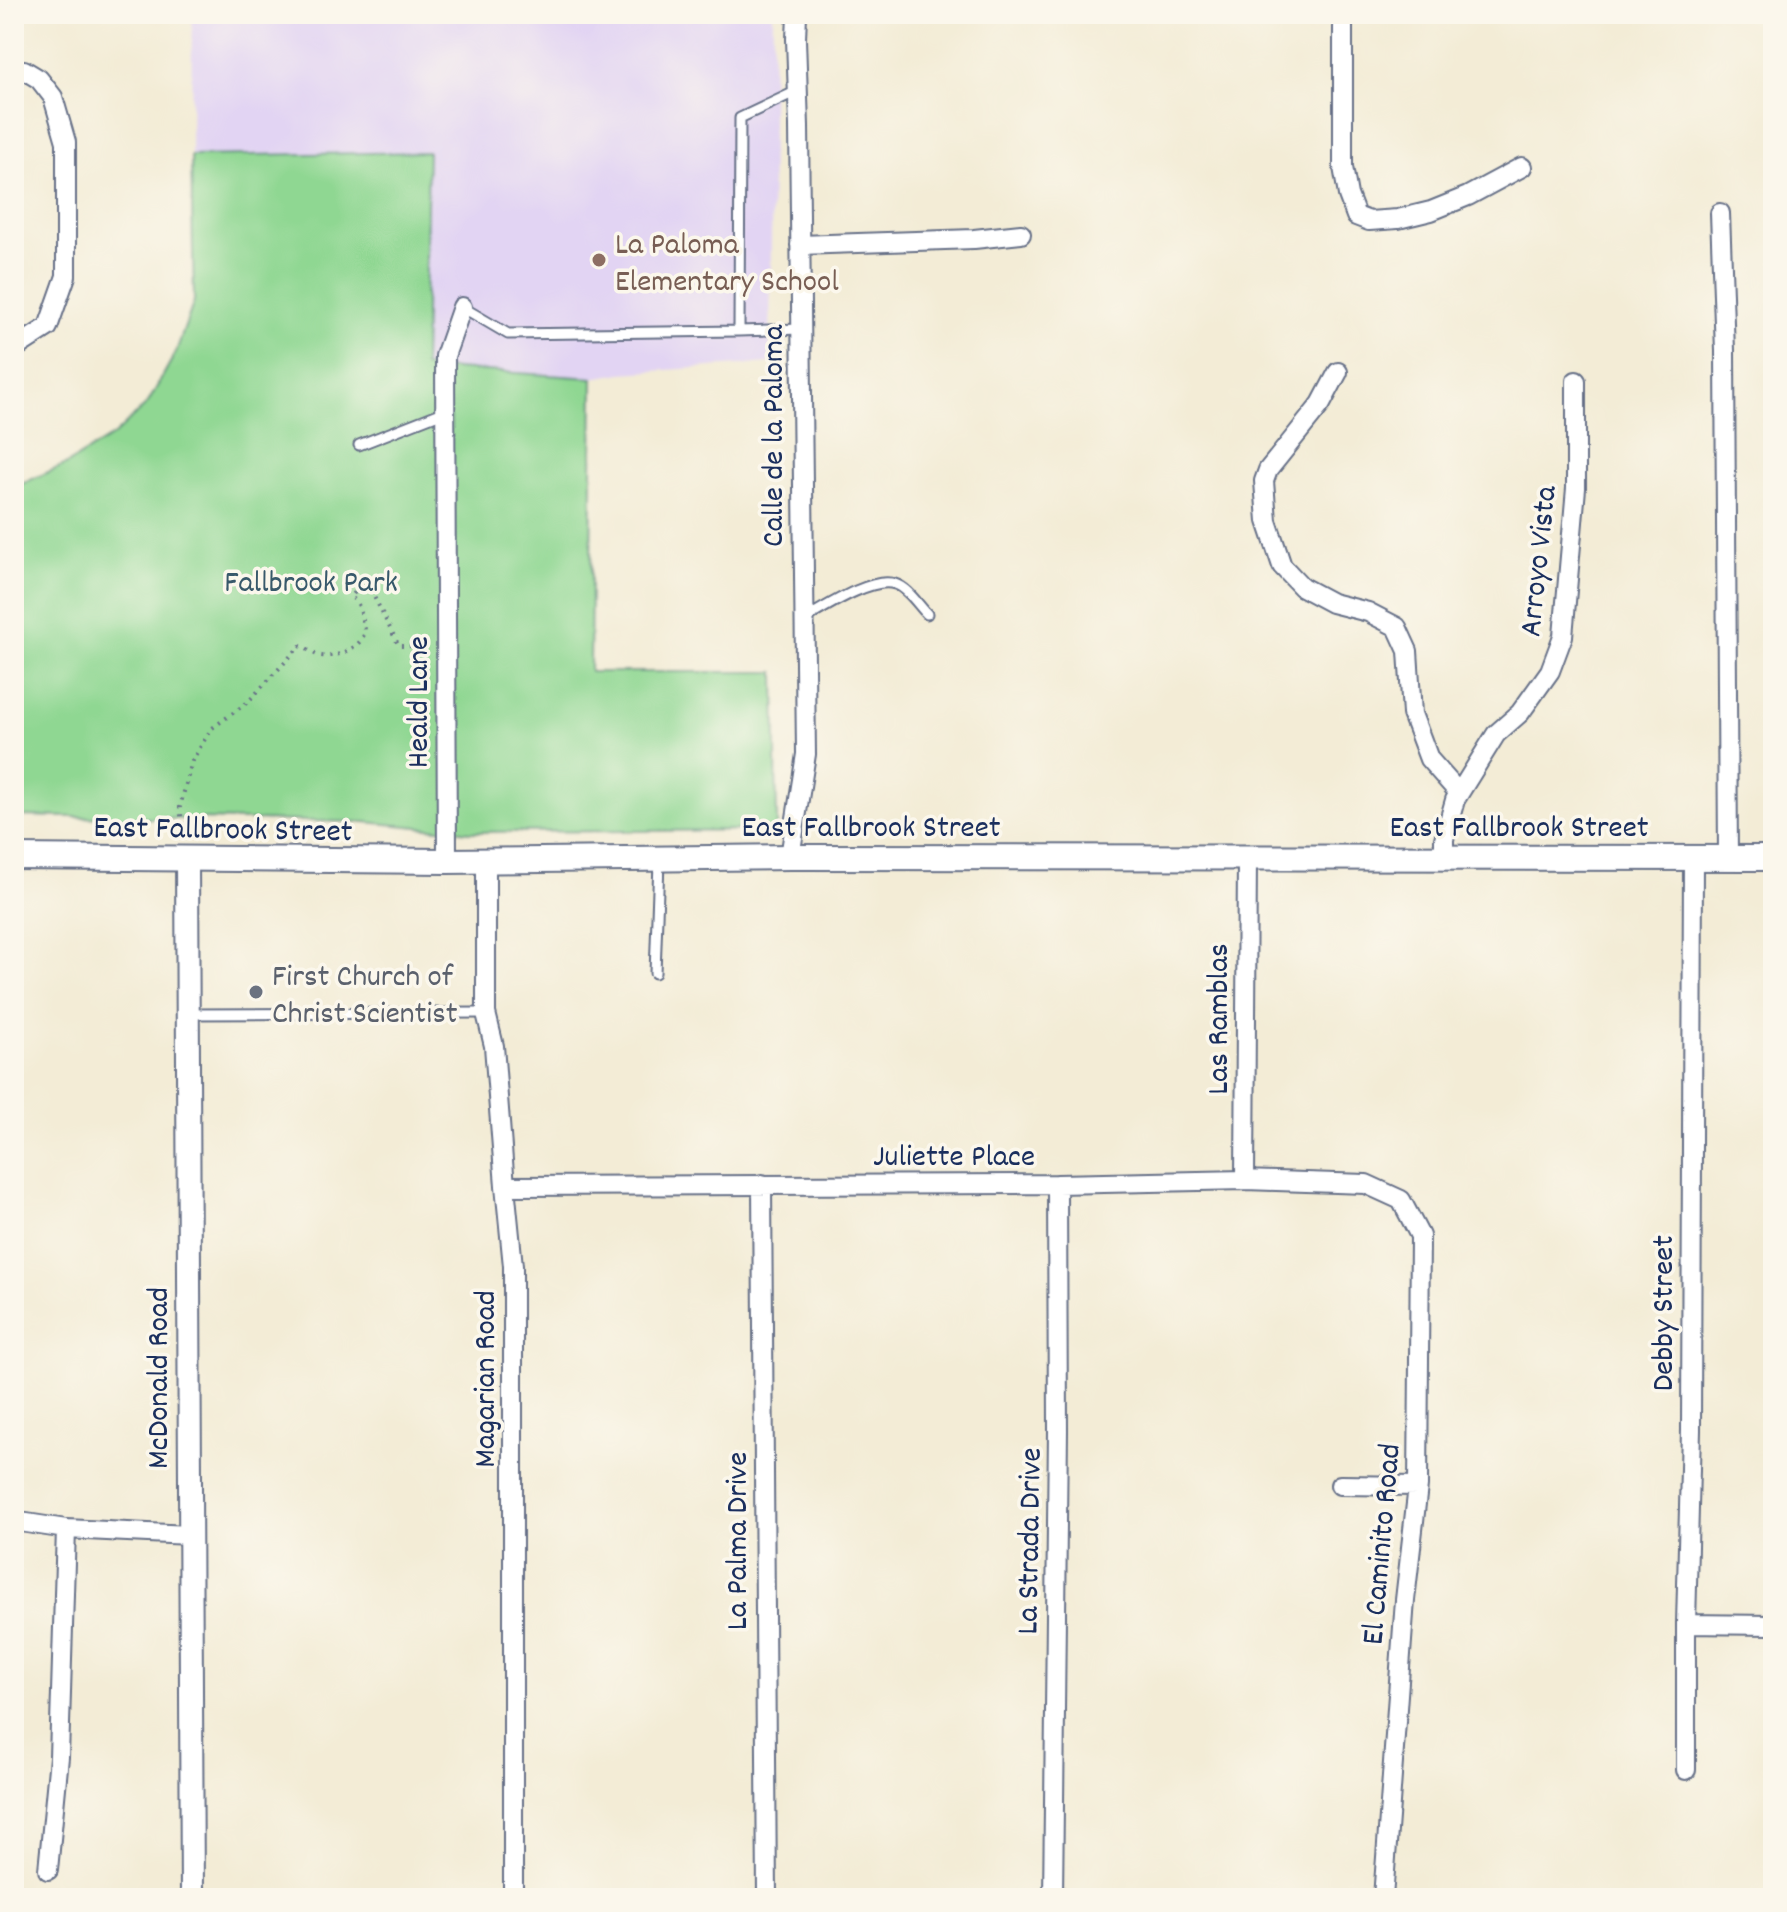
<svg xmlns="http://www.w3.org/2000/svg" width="1787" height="1912" font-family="Dekko,sans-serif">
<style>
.built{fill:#e2d4f3}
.green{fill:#8fd792;stroke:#558378;stroke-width:2}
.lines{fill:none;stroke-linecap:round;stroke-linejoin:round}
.service-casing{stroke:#677188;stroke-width:13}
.minor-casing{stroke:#677188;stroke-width:22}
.tertiary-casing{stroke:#677188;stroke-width:26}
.secondary-casing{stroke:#677188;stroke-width:28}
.path{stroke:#677188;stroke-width:4;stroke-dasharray:2 6;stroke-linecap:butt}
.service{stroke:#fff;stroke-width:9}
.minor{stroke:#fff;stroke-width:18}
.tertiary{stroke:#fff;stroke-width:22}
.secondary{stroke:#fff;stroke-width:24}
.education-dot{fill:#8d6e63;stroke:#fbf7ec;stroke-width:3}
.worship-dot{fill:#6b7280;stroke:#fbf7ec;stroke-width:3}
.labels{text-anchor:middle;stroke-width:7;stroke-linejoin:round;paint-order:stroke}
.education-label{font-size:32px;fill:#785e54;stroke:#fbf7ec;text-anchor:start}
.street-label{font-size:32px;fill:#1b2f5e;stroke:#fbf7ec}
.park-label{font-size:32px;fill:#38596b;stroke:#fbf7ec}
.worship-label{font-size:32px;fill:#5b616d;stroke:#fbf7ec;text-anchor:start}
</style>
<rect width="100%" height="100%" fill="#fbf7ec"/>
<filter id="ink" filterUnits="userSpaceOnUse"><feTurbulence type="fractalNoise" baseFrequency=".0125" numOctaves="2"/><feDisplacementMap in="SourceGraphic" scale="16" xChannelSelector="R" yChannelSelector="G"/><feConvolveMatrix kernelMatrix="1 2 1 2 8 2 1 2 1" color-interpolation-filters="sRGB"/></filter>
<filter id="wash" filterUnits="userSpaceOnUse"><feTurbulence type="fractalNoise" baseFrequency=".006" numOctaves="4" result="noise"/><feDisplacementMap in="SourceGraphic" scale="32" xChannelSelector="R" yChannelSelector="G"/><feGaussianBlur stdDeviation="1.8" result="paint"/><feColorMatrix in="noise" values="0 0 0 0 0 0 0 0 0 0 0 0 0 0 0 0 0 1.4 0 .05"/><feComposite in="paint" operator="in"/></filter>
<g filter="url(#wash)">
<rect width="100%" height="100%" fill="#f3ecd6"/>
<path class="built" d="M192,14H773L770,363L622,373L593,378L424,368L428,152L191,156Z"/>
<path class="green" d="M428,152L424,367L593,378L590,672H775L777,830L471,832L365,822L14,816V487L67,464L114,435L148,403L176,352L194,301L191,156Z"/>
</g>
<g filter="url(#ink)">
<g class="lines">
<defs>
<path id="service" d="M462,307L508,334L739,331L801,329
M739,331L740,118L797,91
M359,445L446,411
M803,620C824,608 872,576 895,584C908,588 918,605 927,614
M655,973L659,862
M190,1014L486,1013"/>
<path id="minor" d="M1343,14V167L1348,195L1356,216L1369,221L1398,219L1431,211L1468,196L1522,167
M14,70H24L39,79L53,97L66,142V276L48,327L20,345H14
M1720,213L1725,351L1728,858
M800,245L974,239L1021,234
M1338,372L1321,404L1268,470L1264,481L1267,521L1282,566L1302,587L1332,603L1368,612L1397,627L1408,651L1412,714L1429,759L1459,793
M790,857L806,754L799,126L796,39L797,14
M1444,857V839L1455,800L1496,734L1520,713L1550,671L1563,636L1576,488V381
M447,861L445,356L462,307
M486,861V1013L494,1046L505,1186L513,1266V1898
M1245,1180L1247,858
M762,1184L767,1898
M505,1186L1057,1184L1245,1180L1366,1184L1401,1200L1420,1236L1418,1486L1405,1600L1383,1898
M1340,1485L1418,1486
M14,1523L20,1522L66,1529L189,1535
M1686,1624L1773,1625
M1686,1770V1624L1691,1430L1693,857
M48,1870L59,1757L66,1529
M1053,1898L1058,1430L1057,1184"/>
<path id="tertiary" d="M187,858L192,1898"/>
<path id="secondary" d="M14,857L447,861L790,857L1773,858"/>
</defs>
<use href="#service" class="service-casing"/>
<use href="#minor" class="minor-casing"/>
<use href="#tertiary" class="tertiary-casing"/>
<use href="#secondary" class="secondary-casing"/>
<path class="path" d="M184,840L180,807L192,761L211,729L248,702L300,646C306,648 312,653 317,655C333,660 362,649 365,631C365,626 362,618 361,613C359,605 357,601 351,597L365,579L399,646H428"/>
<use href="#service" class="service"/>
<use href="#minor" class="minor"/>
<use href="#tertiary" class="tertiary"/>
<use href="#secondary" class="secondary"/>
</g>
</g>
<circle class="education-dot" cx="599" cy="260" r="8"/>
<circle class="worship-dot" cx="256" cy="992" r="8"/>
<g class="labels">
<g class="education-label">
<text x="615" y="253">La Paloma<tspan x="615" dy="37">Elementary School</tspan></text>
</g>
<g class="street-label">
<text transform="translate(771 436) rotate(-90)" y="11">Calle de la Paloma</text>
<text transform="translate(1536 561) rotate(-84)" y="11">Arroyo Vista</text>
<text transform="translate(416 702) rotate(-90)" y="11">Heald Lane</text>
<text x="871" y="836">East Fallbrook Street</text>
<text x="1519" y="836">East Fallbrook Street</text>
<text transform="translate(223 827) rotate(1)" y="11">East Fallbrook Street</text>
<text transform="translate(1216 1019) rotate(-90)" y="11">Las Ramblas</text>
<text x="954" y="1165">Juliette Place</text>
<text transform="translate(1661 1313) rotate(-90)" y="11">Debby Street</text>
<text transform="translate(156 1378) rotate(-90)" y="11">McDonald Road</text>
<text transform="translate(483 1379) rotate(-90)" y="11">Magarian Road</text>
<text transform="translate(735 1541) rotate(-90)" y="11">La Palma Drive</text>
<text transform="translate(1027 1541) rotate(-89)" y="11">La Strada Drive</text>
<text transform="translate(1379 1544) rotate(-85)" y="11">El Caminito Road</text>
</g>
<g class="park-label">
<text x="311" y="591">Fallbrook Park</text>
</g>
<g class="worship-label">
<text x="272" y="985">First Church of<tspan x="272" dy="37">Christ Scientist</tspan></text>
</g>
</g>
<rect width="1787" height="1912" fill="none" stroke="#fbf7ec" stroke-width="48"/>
</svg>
